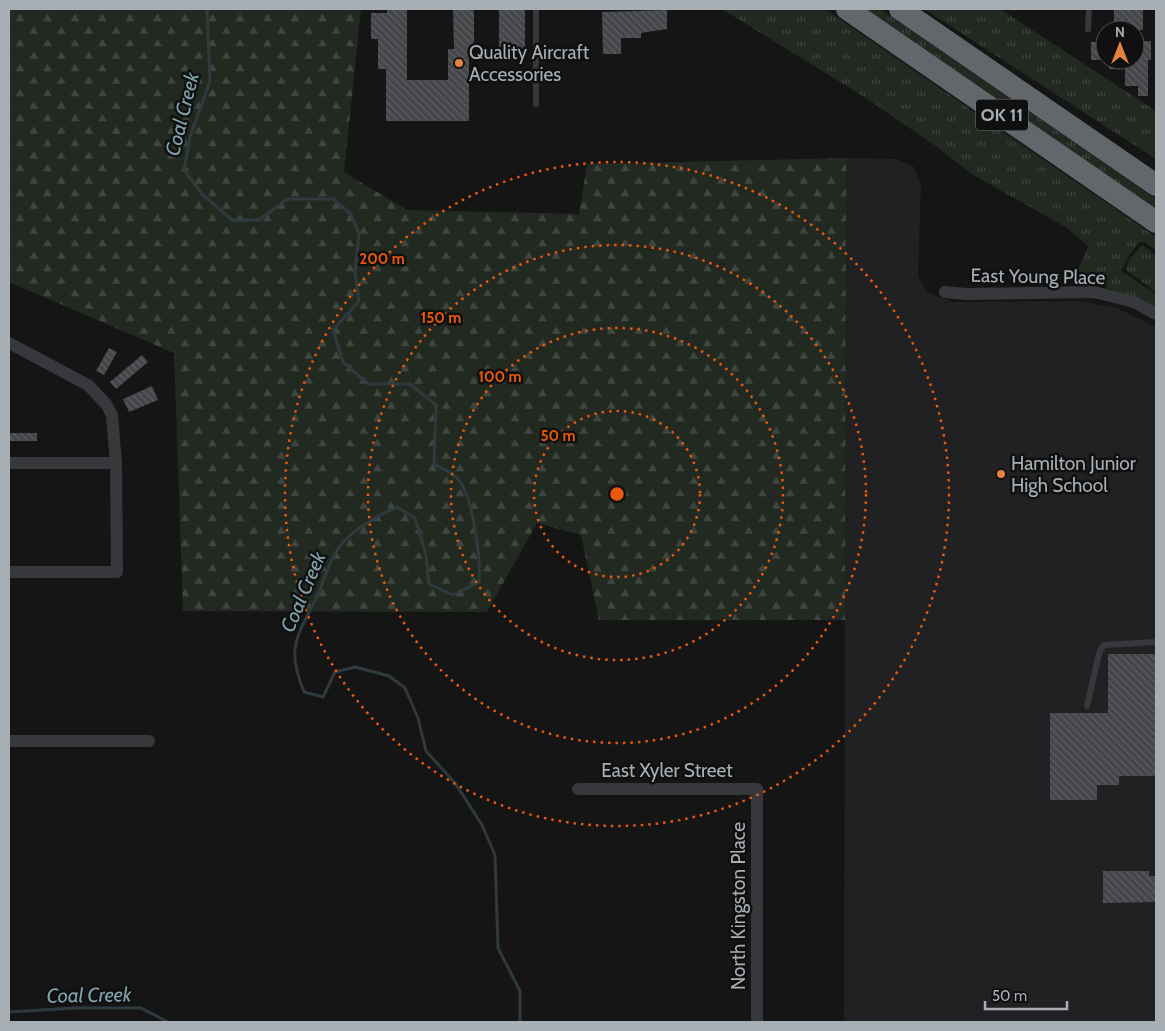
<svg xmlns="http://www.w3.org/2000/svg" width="1165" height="1031" font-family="Cabin,sans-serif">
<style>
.built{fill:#212123}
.grass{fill:url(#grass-tufts)}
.forest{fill:url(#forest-firs)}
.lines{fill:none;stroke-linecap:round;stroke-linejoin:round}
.stream{stroke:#2f3a3e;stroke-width:3}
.building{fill:url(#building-back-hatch)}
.lane{stroke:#36383b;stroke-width:6}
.street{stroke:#36383b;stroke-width:12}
.highway{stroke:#62676c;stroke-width:22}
.ring{fill:none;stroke:#e8590c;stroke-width:2.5;stroke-dasharray:2.5 5}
.poi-dot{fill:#e4833f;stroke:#101011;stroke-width:2}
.labels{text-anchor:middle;stroke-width:5;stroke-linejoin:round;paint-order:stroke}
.shield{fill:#101011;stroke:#7a7f84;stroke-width:1}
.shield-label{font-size:18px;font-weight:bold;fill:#a7afb5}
.poi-label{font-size:19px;fill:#a7afb5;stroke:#101011;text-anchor:start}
.street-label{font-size:19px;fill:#a7afb5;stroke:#101011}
.water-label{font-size:20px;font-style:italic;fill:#81a4ae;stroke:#101011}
.centre{fill:#e8590c;stroke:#101011;stroke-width:2.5}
.ring-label{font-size:15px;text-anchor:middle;font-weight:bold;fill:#e8590c;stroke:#101011;stroke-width:5;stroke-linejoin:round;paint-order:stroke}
</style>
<defs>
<pattern id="grass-tufts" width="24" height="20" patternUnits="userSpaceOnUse" patternTransform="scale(1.25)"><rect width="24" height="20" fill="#222921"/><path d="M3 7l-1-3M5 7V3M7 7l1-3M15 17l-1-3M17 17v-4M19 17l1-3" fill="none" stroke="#3f463f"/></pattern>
<pattern id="forest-firs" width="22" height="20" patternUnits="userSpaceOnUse" patternTransform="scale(1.25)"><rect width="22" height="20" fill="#222921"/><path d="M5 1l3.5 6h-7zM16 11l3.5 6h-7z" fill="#3f463f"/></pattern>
<pattern id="building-back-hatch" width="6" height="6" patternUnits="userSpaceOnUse" patternTransform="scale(1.25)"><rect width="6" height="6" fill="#444649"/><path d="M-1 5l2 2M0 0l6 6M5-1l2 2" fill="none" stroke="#5c5e61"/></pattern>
</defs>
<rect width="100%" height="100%" fill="#151516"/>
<path class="built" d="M846,158L896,159L914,167L921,185L918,276L927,292L953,302L1080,301L1117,308L1156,327V1022H844Z"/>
<path class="grass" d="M722,9H825L1156,237V250L1144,242H1140L1129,255L1121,271L1156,294V307L1111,290L1078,270L1088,246L1067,228L970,173L937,147L866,98Z
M861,9H880L1156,199V214Z
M924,9H1000L1156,111V159Z
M1142,245L1156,255V292L1126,270L1129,260Z"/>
<path class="forest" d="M9,9H361L344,172L407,210L579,214L587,164L846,158L845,620H599L581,535L537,523L487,612L183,611L174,353L9,282Z"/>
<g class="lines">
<path class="stream" d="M207,9L210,81L190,137L184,170L202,194L232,220H259L287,199H333L351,214L359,234L355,273L359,301L333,330L343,362L368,384H410L436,405L434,464C441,468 451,472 457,478C473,493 481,560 479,582L453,595L429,584L426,555L415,518L397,507C377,516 351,530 338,549C329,561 325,578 319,592C300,634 284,644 304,692L323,697L335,672L355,667L389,676L405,688L418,718L426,751L455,783L482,825L495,855L498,948L520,991V1022
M9,1012L75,1008H141L168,1022"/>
</g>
<path class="building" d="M387,9H407V80H448V49H454L453,9H474V53H469V121H386V69H378V39H371V13H387Z
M499,9H525V50H499Z
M1114,9H1143V30H1114Z
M667,10V29L641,33V38H621V54H603L602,12Z
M1135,41H1151V60H1148V96H1138V86H1125V69H1109V60H1135Z
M1091,42H1105V60H1091Z
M109,348L117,352L104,375L96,371Z
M142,355L148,362L116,389L110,382Z
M152,386L158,400L129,412L123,399Z
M9,433H37V441H9Z
M1108,654H1156V776H1119V785H1097V800H1050V713H1108Z
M1103,871H1149V876H1156V902L1103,903Z"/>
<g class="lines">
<path class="lane" d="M1088,29L1089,9
M536,104V9
M1087,706L1100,650L1104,645L1156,642"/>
<path class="street" d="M945,292L966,294L1094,292L1134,302L1156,314
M9,343L88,385L106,404L112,415L116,463L117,572H9
M9,463H116
M9,741H149
M578,789H757V1022"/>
<path class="highway" d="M847,9L1156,222
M900,9L1156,185"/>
</g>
<g class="ring">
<circle cx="617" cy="494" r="83"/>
<circle cx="617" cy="494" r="166"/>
<circle cx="617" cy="494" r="249"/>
<circle cx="617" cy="494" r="332"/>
</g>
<g class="poi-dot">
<circle cx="459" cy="63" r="5"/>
<circle cx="1001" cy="474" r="5"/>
</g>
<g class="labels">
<rect class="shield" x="976" y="99.5" width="52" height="31" rx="4"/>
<g class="shield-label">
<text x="1002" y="121">OK 11</text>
</g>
<g class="poi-label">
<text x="469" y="59">Quality Aircraft<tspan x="469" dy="22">Accessories</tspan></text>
<text x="1011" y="470">Hamilton Junior<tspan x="1011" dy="22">High School</tspan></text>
</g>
<g class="street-label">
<text transform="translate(1038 276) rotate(1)" y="7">East Young Place</text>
<text x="667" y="777">East Xyler Street</text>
<text transform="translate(738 906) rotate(-90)" y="7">North Kingston Place</text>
</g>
<g class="water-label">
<text transform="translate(182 114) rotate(-76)" y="7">Coal Creek</text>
<text transform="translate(303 592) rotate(-67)" y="7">Coal Creek</text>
<text transform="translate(89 995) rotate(-1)" y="7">Coal Creek</text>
</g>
</g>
<circle cx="617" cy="494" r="8" class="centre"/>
<g class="ring-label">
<text x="382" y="264">200 m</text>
<text x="441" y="323">150 m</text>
<text x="500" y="382">100 m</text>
<text x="558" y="441">50 m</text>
</g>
<rect width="1165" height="1031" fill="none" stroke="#a7afb5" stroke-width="20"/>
<g transform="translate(1120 45)"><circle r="24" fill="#101011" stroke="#4c5053"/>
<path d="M0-4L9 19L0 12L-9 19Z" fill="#e4833f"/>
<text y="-8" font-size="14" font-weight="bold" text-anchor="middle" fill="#a7afb5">N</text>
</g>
<path d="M985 1001v8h82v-8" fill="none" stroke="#a7afb5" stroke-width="2.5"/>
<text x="992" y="1001" font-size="15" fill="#a7afb5" stroke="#101011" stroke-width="4" paint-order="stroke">50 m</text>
</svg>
